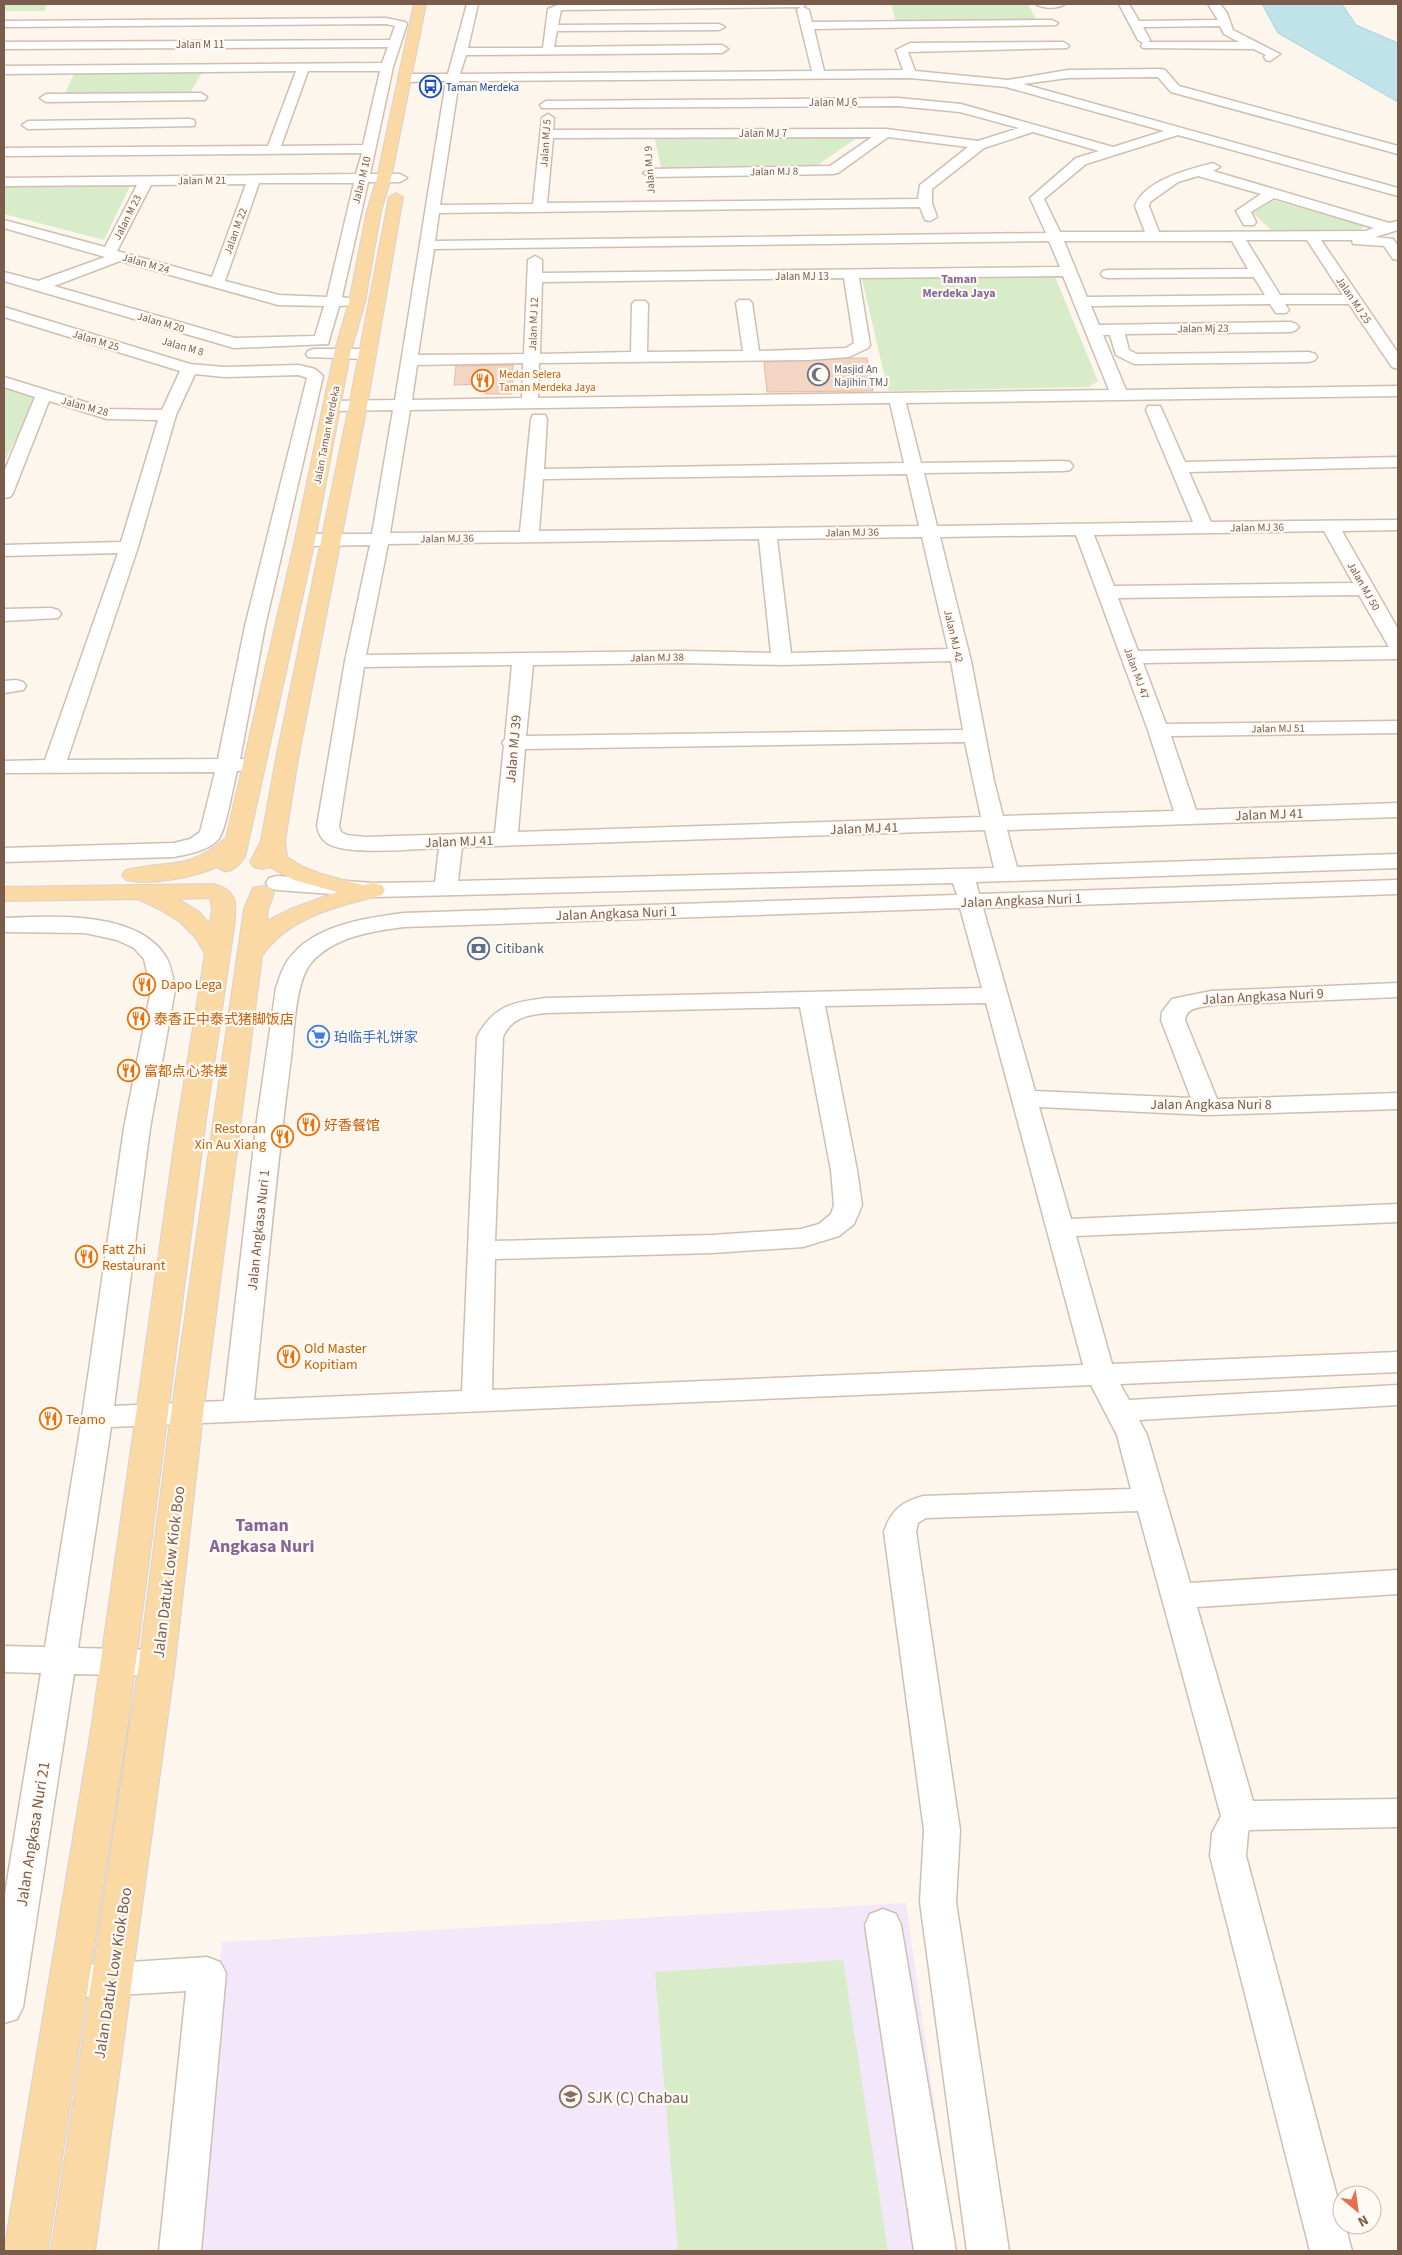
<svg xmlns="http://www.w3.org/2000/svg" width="1402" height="2255" font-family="'Source Sans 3','Noto Sans SC',sans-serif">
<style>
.education{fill:#f3e8fa}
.green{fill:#d8ecc9}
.water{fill:#bfe3e8;stroke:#a5d3da}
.building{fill:#f3d5c3;stroke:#e6bba3}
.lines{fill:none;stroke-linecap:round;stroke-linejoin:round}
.minor-casing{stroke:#d1beb0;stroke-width:3}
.major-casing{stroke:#dad1cd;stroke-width:2}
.minor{fill:#fff;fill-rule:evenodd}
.major{fill:#fbd9a5;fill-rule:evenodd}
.labels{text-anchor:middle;stroke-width:4.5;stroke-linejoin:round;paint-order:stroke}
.far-street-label{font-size:11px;fill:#7a5c4d;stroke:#fffaf3}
.far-transit-label{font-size:11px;fill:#164399;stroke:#fffaf3;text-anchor:start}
.far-worship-label{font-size:11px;fill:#5b616d;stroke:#fffaf3;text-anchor:start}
.far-food-label{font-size:11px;fill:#c56008;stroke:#fffaf3;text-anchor:start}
.far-neighbourhood-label{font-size:12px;font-weight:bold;fill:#846695;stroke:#fffaf3}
.street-label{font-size:14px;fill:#7a5c4d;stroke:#fffaf3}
.service-label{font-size:14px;fill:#4e5e75;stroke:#fffaf3;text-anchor:start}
.food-label{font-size:14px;fill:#c56008;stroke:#fffaf3;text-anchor:start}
.shop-label{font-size:14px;fill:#366cbe;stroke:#fffaf3;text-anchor:start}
.near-street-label{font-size:16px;fill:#7a5c4d;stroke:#fffaf3}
.near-education-label{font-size:16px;fill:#785e54;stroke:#fffaf3;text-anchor:start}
.near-neighbourhood-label{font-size:18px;font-weight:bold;fill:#846695;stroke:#fffaf3}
</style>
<rect width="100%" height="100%" fill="#fdf6ec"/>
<path class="education" d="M906,1903L955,2251H194L222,1942Z"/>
<path class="green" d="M4,4H48L44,11H4Z
M891,4H1028L1036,20L896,22Z
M88,70L203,71L189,95H64L74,74Z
M861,135L818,165L661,167L654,136Z
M132,182L104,240L4,214V183Z
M1273,200L1364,226L1360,231L1273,232L1253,213Z
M1054,274L1098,381L1089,387L888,391L861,275Z
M9,386L38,395L4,462V389Z
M843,1960L888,2251H678L655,1972Z"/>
<path class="water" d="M1262,4H1342L1356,25L1398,43V102L1278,33Z"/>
<path class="building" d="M850,358H867L873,391L767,392L764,362Z
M513,365L512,394H485V384L454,385L456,366Z"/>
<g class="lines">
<defs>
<path id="minor" d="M467,4H478L468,48H543L548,9L560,4H806L803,7L809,10L812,22L1052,20L1058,23L1056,25L814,29L824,71L903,70L896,50L910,43L1063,42L1067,44L1069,46L1067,48L908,52L915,71L1008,80L1068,70L1161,69L1165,70L1179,86L1398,146V154L1171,92L1158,77L1068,78L1023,84L1398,188V196L1178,135L1086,164L1044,199L1060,232H1145L1135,206C1144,180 1190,169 1213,163L1220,167L1213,171L1389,223L1398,221V230L1375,237L1393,239L1398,246V260L1393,259L1384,246L1353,244L1352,240H1321L1398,353V369L1392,367L1349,304H1285L1289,310L1286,313H1276L1270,304L1091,306L1099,325L1291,322L1296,324L1299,327L1296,330L1291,332L1125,334L1129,350L1137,354L1309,352L1315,354L1317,357L1315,360L1309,362L1134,364L1116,355L1110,335H1103L1126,390L1398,386V396L906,403L921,463L1064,461L1070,462L1073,466L1070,470L1064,471L924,473L937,526L1193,522L1146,410L1148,406H1160L1162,410L1185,462L1398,457V467L1189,472L1211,522L1398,520V530L1342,531L1398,629V659L1143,663L1166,724L1398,721V733L1171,736L1196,810L1398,803V817L1007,830L1017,867L1398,854V868L976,882L979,894L1398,880V894L983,908L1035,1091L1191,1098L1161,1020L1162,1012L1172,999L1211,991L1398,983V997L1211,1005C1199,1008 1187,1007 1185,1020L1217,1099L1398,1093V1109L1207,1115L1039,1107L1071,1219L1398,1204V1222L1076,1236L1112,1364L1398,1352V1372L1120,1384L1129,1400L1398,1385V1405L1139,1420L1147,1435L1190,1583L1398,1570V1594L1197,1607L1253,1801L1398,1799V1827L1249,1830L1248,1833L1246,1856L1342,2215V2225H1345L1352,2251H1310L1210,1856L1212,1833L1221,1816L1138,1511L926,1518L918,1523L916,1532L960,1830L956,1902L1009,2251H967L920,1902L924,1830L884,1532C891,1510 902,1502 923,1496L1131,1489L1117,1435L1091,1385L111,1427L78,1648L157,1650L169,1654L174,1663L169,1672L157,1676L74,1674L23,2007L17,2019L4,2023V1900L41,1673L4,1672V1646L45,1647L83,1411L124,1128L151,990L144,959L134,948L117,940L85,933L4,932V918C51,916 138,910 166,957C172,967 173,979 175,990L150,1128L114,1406L224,1401L256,1127L276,988C280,976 284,963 293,954C319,924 367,918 404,913L957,895L953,883L373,897L277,890L269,888L266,883L269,878L277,876L373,883L435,882L439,848C415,849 345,856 327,843C321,839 318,832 317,826L345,661L370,545L305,546L299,544L296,540L299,536L305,534H372L393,410L332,411L326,410L324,406L326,402L332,401L395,400L446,81L405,82L399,78L405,74H448ZM800,7L797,10L812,71L460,74L466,55L722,53L728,49L722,45L554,47L557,31L719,30L725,27L719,24L558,25L561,10ZM910,78L1006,87L1164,131L1113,147L961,104L898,98L546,101L540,105L542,108L898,106L960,112L1019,128L978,141L886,129L553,130L554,118L548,114L542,118L533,204L440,205L459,81ZM1033,132L1099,151L1076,158L1030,198L1046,233L435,241L439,213L920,207L925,220L930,221L937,217L932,203V189L984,148ZM872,137L830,166L650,169L643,173L650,177L833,174L838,173L888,137L968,147L920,185L918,199L547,203L553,138ZM1198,176L1261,194L1236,211L1244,225H1254L1256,222L1251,212L1274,198L1374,228L1366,231L1159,232L1149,206L1150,202L1178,182ZM1246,240H1307L1343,295H1280ZM1049,241L1060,267L542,273V260L535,256L528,260L524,354L418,355L434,249ZM1064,241H1232L1248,269L1108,270L1103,271L1101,274L1103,277L1108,278L1254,277L1265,295L1087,297ZM1063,276L1109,390L538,398L539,363L809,360L849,357L868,348L870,345L859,278ZM844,278L854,343L846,348L759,351L752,303L749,300H739L736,303L743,351L647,352L648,304L645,301H635L632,304L631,352L540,354L542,282ZM523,363L522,398L412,400L417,365ZM890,403L904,463L544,469L547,419L545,415H533L531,419L520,532L390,533L410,410ZM907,474L919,526L539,531L543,479ZM1324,531L1353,583L1114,586L1094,535ZM1076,535L1148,730L1174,811L1003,816L994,781L971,661L940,537ZM922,537L948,649L791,653L777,539ZM759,539L771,653L682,651L366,655L388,544ZM1359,595L1389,647L1138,651L1118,598ZM951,661L963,730L526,736L533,665L682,663L782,665ZM512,665L505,739L502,743L504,746L495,833L365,837L347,835L341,832L339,826L364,667ZM965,742L981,817L518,832L525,749ZM985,830L994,868L458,881L462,847ZM960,908L982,988L546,998C513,1002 493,1006 477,1037L462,1391L254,1400C266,1286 276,1172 291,1058C294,1034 295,982 311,963C333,937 372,931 404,927ZM986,1003L1083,1365L492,1390L495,1259L712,1253L803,1247L839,1236L854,1224L862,1205L857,1170L825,1006ZM800,1007L831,1170L834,1205L831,1214L819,1224L801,1229L712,1235L495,1241L503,1037C511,1018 527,1015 546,1013Z
M1036,4H1065C1058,9 1043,9 1036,4Z
M1119,4H1129L1139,21L1218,20L1208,4H1220L1227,13L1233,30L1280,54L1270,61L1266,60L1264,57L1266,55L1253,49L1143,48L1141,46L1143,43L1138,40ZM1220,26L1224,34L1239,42H1148L1150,40L1143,27Z
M386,18L405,22L407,24L393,67L370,174H400L407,178L400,182H368L342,297L354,299L357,302L354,305L339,306L328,344L234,348L4,281V272L38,281L105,257L4,228V220L105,247L137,185L4,186V178L356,174L362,153L4,156V148L268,146L296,71L4,74V66L382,63L388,47L4,49V42L390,40L395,26L386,24L4,27V21ZM308,71H380L363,145L281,146ZM259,183H354L327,297L279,295L225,281ZM246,184L212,277L117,251L151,185ZM120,261L278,305L324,306L315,336L235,338L54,286Z
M201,93L207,97L205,100L46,102L40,98L46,94Z
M189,119L194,120L195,123L194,126L28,129L22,125L28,121Z
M4,307L190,364L224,367L299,365L315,369L323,376L265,626L240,759L254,760L257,765L254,770L237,771C233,785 226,831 218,840C207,851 188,854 174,857L4,862V848L174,843L190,839L200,832L215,772L4,773V761L45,760L118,553L4,556V545L121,542L158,420L107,419L49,401L13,493L10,497L4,498V472L35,397L4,387V377L108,409L162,410L180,371L4,317ZM195,374L224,377L299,375L307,378L245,626L218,759L67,760L138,547L176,415Z
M314,349H367L373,351L375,354L373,357L367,359L308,357L306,354L308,351Z
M51,608L58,610L61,614L58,618L4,621V609Z
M16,680L23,682L26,686L23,690L4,693V681Z
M883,1909L896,1914L901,1925L956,2251H914L865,1925L870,1914Z
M207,1957L220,1962L226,1973L201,2251H159L186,1991L69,1998L56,1994L50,1982L56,1970L69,1966Z"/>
<path id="major" d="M414,4H426L391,178L381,211L365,302L350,354L315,540L245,857C238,867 228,877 217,867C194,877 150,886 126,880L122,875L126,870C169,859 186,872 226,838L295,540L334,354L349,302L367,211L377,178Z
M396,193L403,197L367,406L298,759L285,841L287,857L301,866L321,874L363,885L373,883L382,885L385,890L382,895C339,906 288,917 262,956L203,1414L175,1663L95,2251H51L139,1663L171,1414L244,909L253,888L262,886L271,888L274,893L268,909L267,921L293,908L337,892L294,880L270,867L262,869L254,867L250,862L261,841L276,759L349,406L389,197Z
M213,884C238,890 237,904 234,927L205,1126L127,1730L48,2251H4L91,1730L177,1126L205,954L196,938L180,922L161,910L138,899L4,901V887ZM210,898L212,908L210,924L198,911L178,899Z"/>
</defs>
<use href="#minor" class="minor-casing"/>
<use href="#major" class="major-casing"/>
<use href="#minor" class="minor"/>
<use href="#major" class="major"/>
</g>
<defs>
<symbol id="bus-ring" viewBox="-11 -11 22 22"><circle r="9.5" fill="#fffaf3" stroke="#1a4fb4" stroke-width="1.5"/><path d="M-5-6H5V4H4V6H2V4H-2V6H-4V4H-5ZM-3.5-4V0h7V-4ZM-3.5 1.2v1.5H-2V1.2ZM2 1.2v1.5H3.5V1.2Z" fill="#1a4fb4"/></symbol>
<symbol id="mosque-ring" viewBox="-11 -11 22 22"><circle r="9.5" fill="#fffaf3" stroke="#6b7280" stroke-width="1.5"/><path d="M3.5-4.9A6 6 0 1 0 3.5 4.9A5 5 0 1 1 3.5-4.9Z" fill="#6b7280"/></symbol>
<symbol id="restaurant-ring" viewBox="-11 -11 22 22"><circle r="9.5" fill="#fffaf3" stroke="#e8710a" stroke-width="1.5"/><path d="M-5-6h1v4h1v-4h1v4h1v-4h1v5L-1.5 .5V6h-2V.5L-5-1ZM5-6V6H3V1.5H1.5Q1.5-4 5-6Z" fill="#e8710a"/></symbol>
<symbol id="bank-ring" viewBox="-11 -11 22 22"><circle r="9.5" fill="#fffaf3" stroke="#5c6f8a" stroke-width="1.5"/><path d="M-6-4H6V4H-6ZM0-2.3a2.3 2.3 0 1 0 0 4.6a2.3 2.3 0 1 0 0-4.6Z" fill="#5c6f8a"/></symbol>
<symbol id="supermarket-ring" viewBox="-11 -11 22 22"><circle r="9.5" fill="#fffaf3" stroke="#3f7fe0" stroke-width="1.5"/><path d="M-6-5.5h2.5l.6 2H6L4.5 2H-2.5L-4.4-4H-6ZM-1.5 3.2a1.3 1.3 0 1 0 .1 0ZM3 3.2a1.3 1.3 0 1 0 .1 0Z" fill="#3f7fe0"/></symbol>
<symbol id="school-ring" viewBox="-11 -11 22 22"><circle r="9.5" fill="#fffaf3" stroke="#8d6e63" stroke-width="1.5"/><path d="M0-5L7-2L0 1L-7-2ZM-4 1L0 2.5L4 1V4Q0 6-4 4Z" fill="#8d6e63"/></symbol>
</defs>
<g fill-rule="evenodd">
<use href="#bus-ring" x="418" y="74" width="25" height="25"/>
<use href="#mosque-ring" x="806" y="362" width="25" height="25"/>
<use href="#restaurant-ring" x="470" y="368" width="25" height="25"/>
<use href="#bank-ring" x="466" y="936" width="25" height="25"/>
<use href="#restaurant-ring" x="132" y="972" width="25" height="25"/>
<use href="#restaurant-ring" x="126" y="1006" width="25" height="25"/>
<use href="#supermarket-ring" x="306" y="1024" width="25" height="25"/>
<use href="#restaurant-ring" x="116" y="1058" width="25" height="25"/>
<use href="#restaurant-ring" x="296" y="1112" width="25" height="25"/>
<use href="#restaurant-ring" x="270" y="1124" width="25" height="25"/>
<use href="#restaurant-ring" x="74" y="1244" width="25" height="25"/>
<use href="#restaurant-ring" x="276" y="1344" width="25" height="25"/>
<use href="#restaurant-ring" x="38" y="1406" width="25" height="25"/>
<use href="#school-ring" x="558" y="2084" width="25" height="25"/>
</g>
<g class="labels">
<g class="far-street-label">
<text x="200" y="48">Jalan M 11</text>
<text x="833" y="106">Jalan MJ 6</text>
<text x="763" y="137">Jalan MJ 7</text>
<text transform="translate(545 143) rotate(-86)" y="4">Jalan MJ 5</text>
<text transform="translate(649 170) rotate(-94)" y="4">Jalan MJ 9</text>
<text transform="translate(774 171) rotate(-1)" y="4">Jalan MJ 8</text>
<text transform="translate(202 180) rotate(-1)" y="4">Jalan M 21</text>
<text transform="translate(361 180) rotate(-76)" y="4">Jalan M 10</text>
<text transform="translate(127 217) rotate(-63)" y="4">Jalan M 23</text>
<text transform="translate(235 231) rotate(-70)" y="4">Jalan M 22</text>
<text transform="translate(146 263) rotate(16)" y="4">Jalan M 24</text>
<text x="802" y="280">Jalan MJ 13</text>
<text transform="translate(1354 300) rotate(56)" y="4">Jalan MJ 25</text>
<text transform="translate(161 322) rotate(16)" y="4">Jalan M 20</text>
<text transform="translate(533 324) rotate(-88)" y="4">Jalan MJ 12</text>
<text transform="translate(1203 328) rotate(-1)" y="4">Jalan Mj 23</text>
<text transform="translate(96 340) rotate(17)" y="4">Jalan M 25</text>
<text transform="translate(183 346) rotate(16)" y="4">Jalan M 8</text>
<text transform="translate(85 406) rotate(15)" y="4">Jalan M 28</text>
<text transform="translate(326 435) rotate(-79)" y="4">Jalan Taman Merdeka</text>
<text transform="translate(1257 527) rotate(-1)" y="4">Jalan MJ 36</text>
<text transform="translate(852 532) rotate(-1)" y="4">Jalan MJ 36</text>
<text transform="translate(447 538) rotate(-1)" y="4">Jalan MJ 36</text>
<text transform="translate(1364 586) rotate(60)" y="4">Jalan MJ 50</text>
<text transform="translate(954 636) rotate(77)" y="4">Jalan MJ 42</text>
<text transform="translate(657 657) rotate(-1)" y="4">Jalan MJ 38</text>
<text transform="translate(1137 673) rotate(70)" y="4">Jalan MJ 47</text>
<text transform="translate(1278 728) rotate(-1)" y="4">Jalan MJ 51</text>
</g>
<g class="far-transit-label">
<text x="446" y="91">Taman Merdeka</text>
</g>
<g class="far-worship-label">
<text x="834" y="373">Masjid An<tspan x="834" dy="13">Najihin TMJ</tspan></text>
</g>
<g class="far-food-label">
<text x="499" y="378">Medan Selera<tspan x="499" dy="13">Taman Merdeka Jaya</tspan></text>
</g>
<g class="far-neighbourhood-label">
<text x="959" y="283">Taman<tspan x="959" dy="14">Merdeka Jaya</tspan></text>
</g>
<g class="street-label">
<text transform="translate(513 749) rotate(-85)" y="5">Jalan MJ 39</text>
<text transform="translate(1269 814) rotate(-2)" y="5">Jalan MJ 41</text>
<text transform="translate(864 828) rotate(-2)" y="5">Jalan MJ 41</text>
<text transform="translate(459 841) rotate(-2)" y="5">Jalan MJ 41</text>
<text transform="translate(1021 900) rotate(-2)" y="5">Jalan Angkasa Nuri 1</text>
<text transform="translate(616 913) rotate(-2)" y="5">Jalan Angkasa Nuri 1</text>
<text transform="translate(1263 996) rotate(-3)" y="5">Jalan Angkasa Nuri 9</text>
<text x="1211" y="1109">Jalan Angkasa Nuri 8</text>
<text transform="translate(258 1230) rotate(-84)" y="5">Jalan Angkasa Nuri 1</text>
</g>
<g class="service-label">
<text x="495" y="953">Citibank</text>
</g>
<g class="food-label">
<text x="161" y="989">Dapo Lega</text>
<text x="154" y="1024">泰香正中泰式猪脚饭店</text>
<text x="144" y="1076">富都点心茶楼</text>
<text x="324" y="1130">好香餐馆</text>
<text x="266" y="1133" text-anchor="end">Restoran<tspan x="266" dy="16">Xin Au Xiang</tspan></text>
<text x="102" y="1254">Fatt Zhi<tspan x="102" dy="16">Restaurant</tspan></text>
<text x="304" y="1353">Old Master<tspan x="304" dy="16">Kopitiam</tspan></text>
<text x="66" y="1424">Teamo</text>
</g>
<g class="shop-label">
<text x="334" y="1042">珀临手礼饼家</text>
</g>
<g class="near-street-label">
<text transform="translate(168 1572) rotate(-83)" y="6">Jalan Datuk Low Kiok Boo</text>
<text transform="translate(32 1834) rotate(-81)" y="6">Jalan Angkasa Nuri 21</text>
<text transform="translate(112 1973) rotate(-81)" y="6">Jalan Datuk Low Kiok Boo</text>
</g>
<g class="near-education-label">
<text x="587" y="2103">SJK (C) Chabau</text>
</g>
<g class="near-neighbourhood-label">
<text x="262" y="1531">Taman<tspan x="262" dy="21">Angkasa Nuri</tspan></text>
</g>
</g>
<rect width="1402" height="2255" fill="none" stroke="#7a5c4d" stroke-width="10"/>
<g transform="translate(1357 2210) rotate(151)"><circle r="24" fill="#fffaf3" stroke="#cabbb1"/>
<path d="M0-4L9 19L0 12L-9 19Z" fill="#e76f51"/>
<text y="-8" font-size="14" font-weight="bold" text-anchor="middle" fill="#7a5c4d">N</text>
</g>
</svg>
